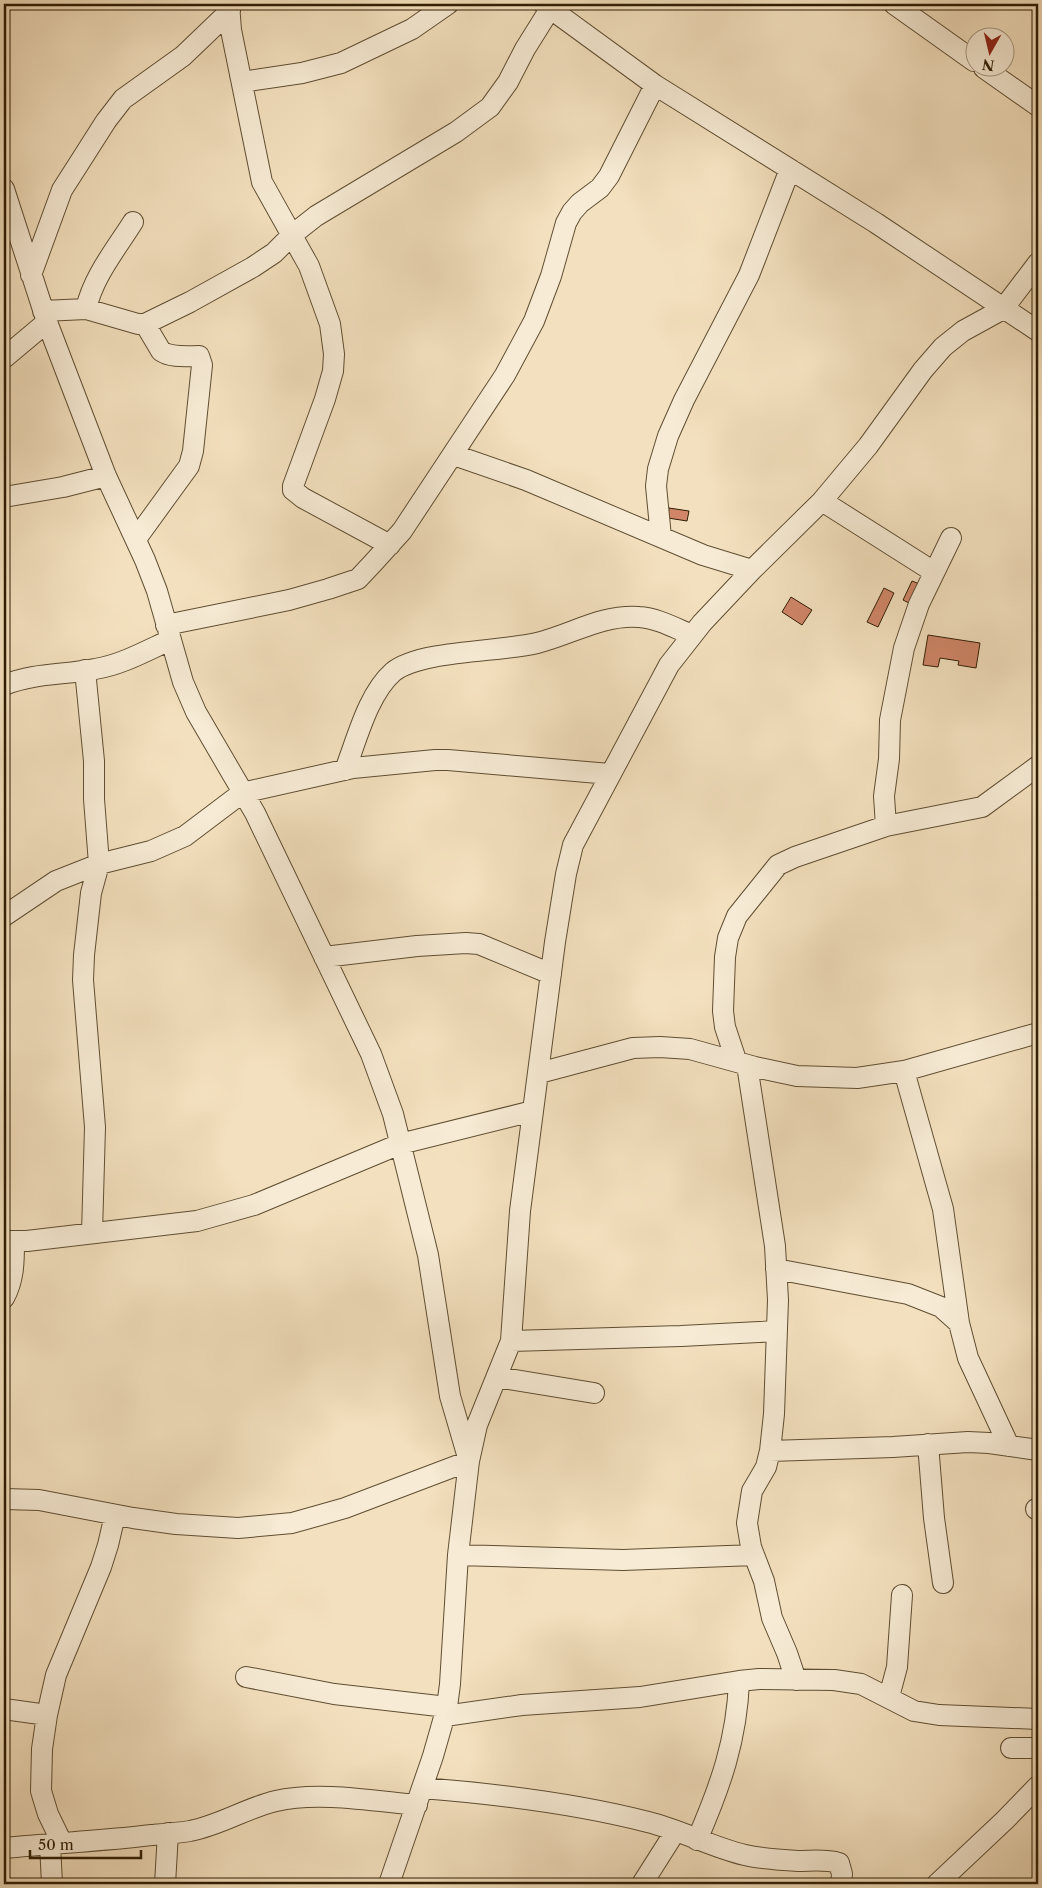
<svg xmlns="http://www.w3.org/2000/svg" width="1042" height="1888" font-family="'Libre Caslon Text',serif">
<style>
.building{fill:#d18669;stroke:#2e1d03}
.lines{fill:none;stroke-linecap:round;stroke-linejoin:round}
.minor-casing{stroke:#5f4e32;stroke-width:22}
.minor{stroke:#f7ebd5;stroke-width:20}
</style>
<rect width="100%" height="100%" fill="#f3e0be"/>
<filter id="stains"><feTurbulence type="fractalNoise" baseFrequency=".004" numOctaves="4"/><feColorMatrix values="0 0 0 0 .2 0 0 0 0 .09 0 0 0 0 .02 0 0 0 .5 -.17"/></filter>
<radialGradient id="worn" r=".72"><stop offset=".6" stop-color="#630" stop-opacity="0"/><stop offset="1" stop-color="#630" stop-opacity=".3"/></radialGradient>
<path class="building" d="M669,508L689,511L687,521L668,518Z
M912,581L922,585L913,605L903,600Z
M884,588L894,593L878,627L867,622Z
M791,597L812,610L802,625L782,612Z
M928,635L980,643L976,668L958,665L959,661L940,658L938,667L923,665Z"/>
<g class="lines">
<defs>
<path id="minor" d="M229,4L231,30L262,182L309,266L330,324L334,354L333,371L325,399L293,486V490L303,498L390,545
M544,4L655,85L876,223L1038,331
M894,4L974,61
M984,68L1038,106
M242,82L302,73L341,63L412,29L448,4
M4,189L47,322L106,476L145,560L157,591L183,682L196,712L255,813L371,1054L393,1114L428,1255L450,1396L469,1461L458,1555L450,1684L447,1707L433,1756L389,1884
M31,275L62,190L106,121L123,99L183,56L230,11
M86,309C93,277 116,249 133,222
M43,311L86,309L138,324H145L190,302L253,267L274,253L292,235L316,216L456,132L490,107L508,82L525,49L550,9
M4,358L47,322
M454,455L526,480L703,555L752,570
M4,497L63,487L106,476
M822,501L934,572
M661,537L656,486L658,469L668,436L684,400L749,275L790,169
M136,539L189,466L193,451L202,365L199,356C187,356 171,358 161,351L145,324
M166,625L289,600L328,589L358,579L373,563L402,531L505,375L534,321L551,276L566,223L572,212L580,203L600,188L609,176L655,85
M85,670L94,761V799L99,864L91,893L84,955L83,980L95,1127L92,1233
M4,685C33,673 64,675 95,669C121,665 146,651 170,640
M345,770C357,739 368,694 393,672C420,650 501,652 537,643C570,635 603,614 639,617C657,618 675,628 692,635
M886,826L884,796L889,759L890,720L904,648L919,604L951,538
M4,916L56,881L99,864L151,851L185,836L242,793L353,768L435,760H448L610,774
M324,957L417,946L466,943L479,944L551,974
M736,1060L725,1027L723,1011L725,957L728,938L737,916L778,865L795,857L886,826L982,807L1038,766
M747,1065L775,1246L778,1300L774,1414L770,1451L766,1467L752,1491L747,1523L751,1547L764,1581L772,1618L787,1653L796,1680
M904,1071L943,1209L959,1323L968,1358L1009,1446
M539,1073L633,1048L660,1047L690,1049L755,1067L797,1076L857,1078L904,1071L1038,1033
M4,1241H27L197,1221L254,1205L400,1144L533,1111
M776,1269L908,1294L941,1307L959,1323
M4,1298C14,1280 14,1262 14,1241
M511,1341L681,1336L777,1331
M497,1377L594,1393
M928,1444L934,1518L943,1583
M770,1451L893,1447L968,1442L989,1443L1038,1450
M4,1499L39,1500L133,1518L176,1524L238,1528L292,1523L345,1508L469,1461L477,1425L511,1341L520,1211L555,942L566,874L573,845L669,665L702,623L752,570L822,501L868,446L923,370L943,347L963,331L1003,309L1038,263
M1036,1509H1038
M458,1555L623,1560L754,1555
M246,1677L334,1694L447,1707
M889,1697L897,1667L902,1595
M4,1709L47,1715
M445,1716L522,1705L640,1697L739,1681L759,1679L834,1680L861,1684L914,1711L939,1715L1038,1719
M1011,1748H1038
M422,1788C498,1794 574,1803 648,1822C681,1830 711,1847 745,1855C762,1859 780,1860 798,1861C812,1861 825,1859 839,1863L842,1874L841,1884
M697,1840C720,1787 737,1740 739,1681
M62,1843L48,1814L41,1791L42,1749L47,1715L56,1675L101,1567L108,1545L115,1515
M50,1844L52,1884
M4,1848C53,1843 103,1841 152,1835C164,1834 177,1833 190,1831C221,1825 246,1808 276,1801C317,1791 374,1801 417,1805
M165,1884L168,1833
M642,1884L675,1832
M937,1884L1005,1820L1038,1786"/>
</defs>
<use href="#minor" class="minor-casing"/>
<use href="#minor" class="minor"/>
</g>
<rect width="1042" height="1888" fill="none" stroke="#f3e0be" stroke-width="20"/>
<rect x="5" y="5" width="1032" height="1878" fill="none" stroke="#2e1d03" stroke-width="2.5"/>
<rect x="10" y="10" width="1022" height="1868" fill="none" stroke="#2e1d03"/>
<g transform="translate(990 52) rotate(188)"><circle r="24" fill="#f7ebd5" stroke="#a79981"/>
<path d="M0-4L9 19L0 12L-9 19Z" fill="#8f2418"/>
<text y="-8" font-size="14" font-weight="bold" text-anchor="middle" fill="#2e1d03">N</text>
</g>
<path d="M30 1850v8h111v-8" fill="none" stroke="#2e1d03" stroke-width="2.5"/>
<text x="38" y="1850" font-size="15" fill="#2e1d03" stroke="#f7ebd5" stroke-width="4" paint-order="stroke">50 m</text>
<rect width="100%" height="100%" filter="url(#stains)"/>
<rect width="100%" height="100%" fill="url(#worn)"/>
</svg>
